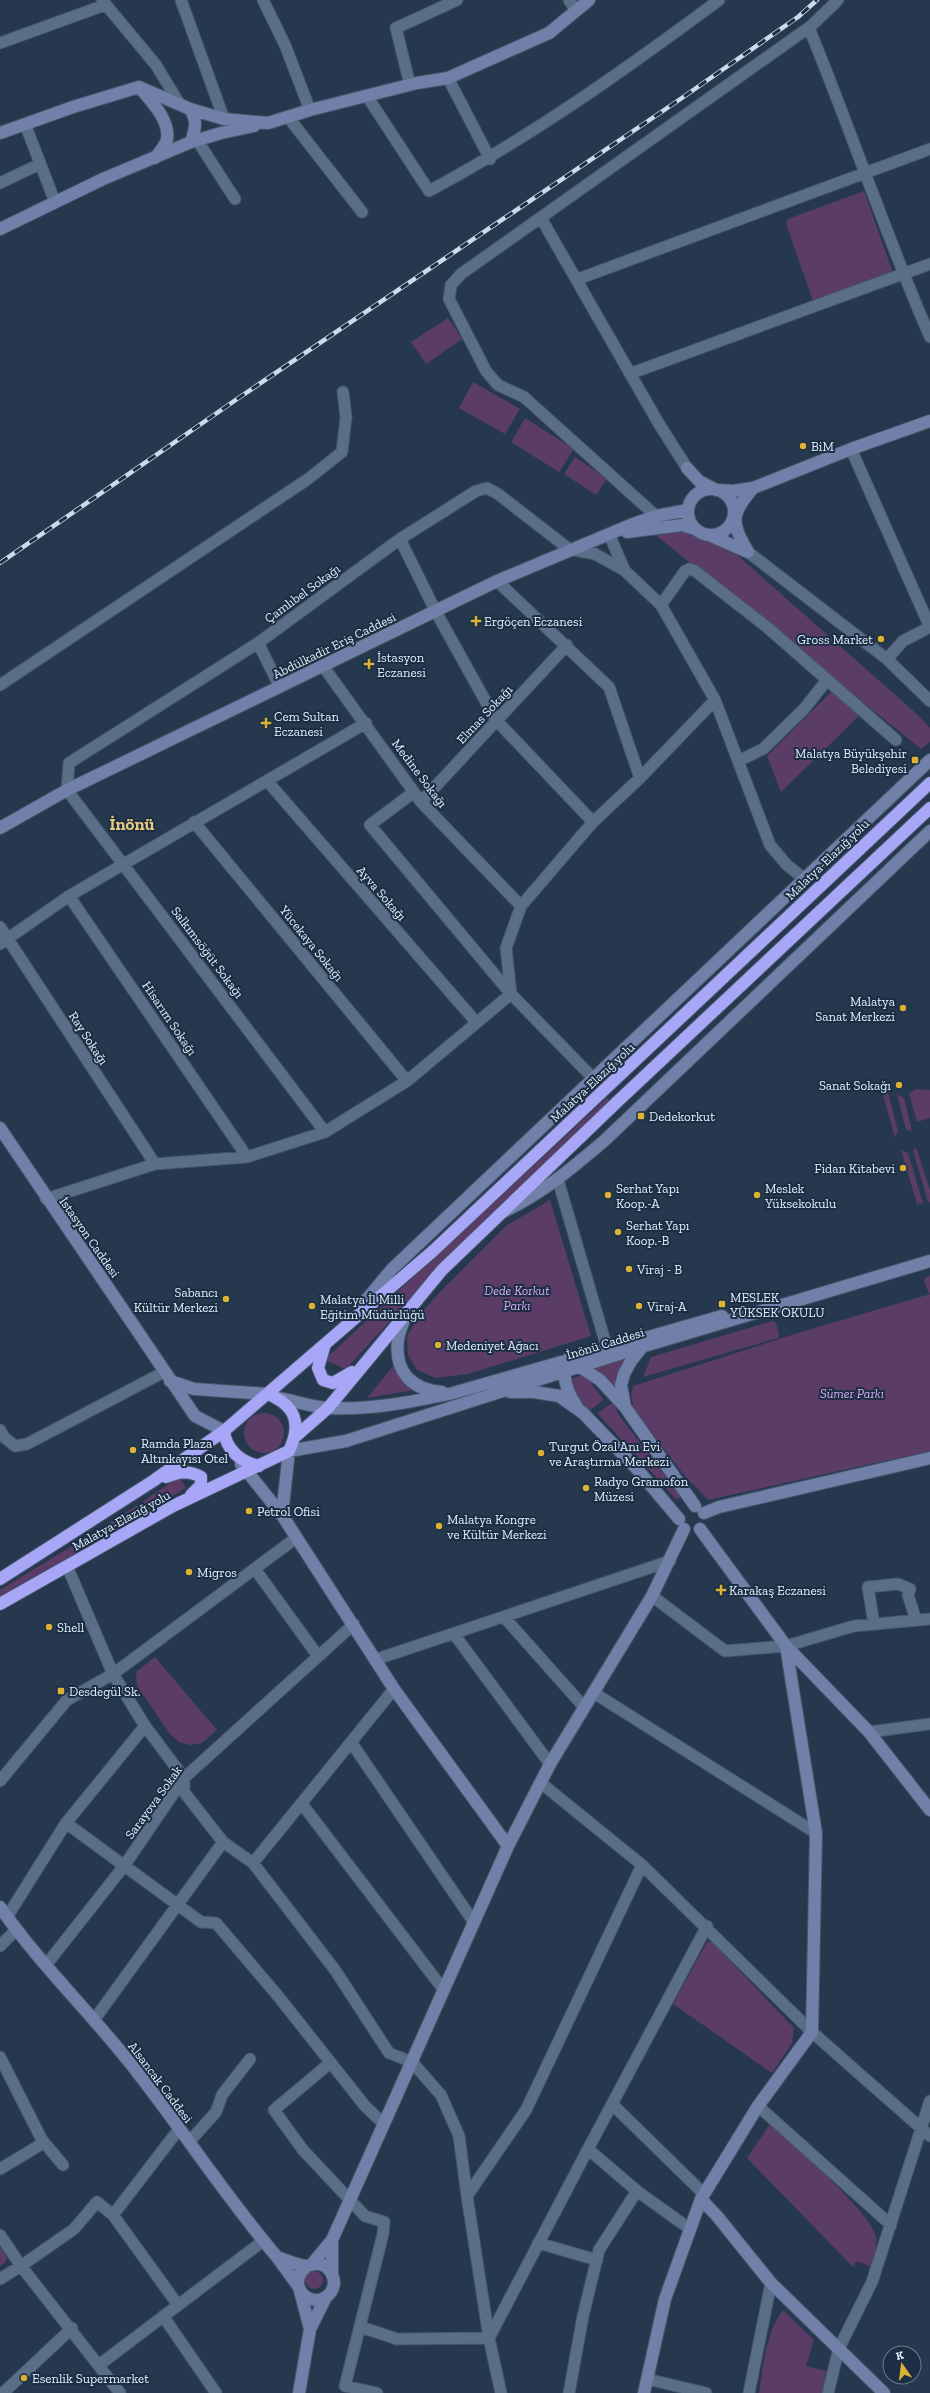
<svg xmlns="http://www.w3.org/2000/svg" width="930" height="2393" font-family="'Zilla Slab',serif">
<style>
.green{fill:#5b3c67}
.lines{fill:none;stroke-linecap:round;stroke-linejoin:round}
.street-casing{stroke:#445567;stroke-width:13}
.secondary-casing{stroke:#445567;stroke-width:14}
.highway-casing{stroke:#445567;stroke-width:14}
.street{stroke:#5a6f87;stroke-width:11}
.secondary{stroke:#7180a8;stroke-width:12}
.highway{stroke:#a8a6f6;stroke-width:12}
.rail-casing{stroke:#cddae9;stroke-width:4.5}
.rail{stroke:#1b2e43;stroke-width:3;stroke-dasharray:9;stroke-linecap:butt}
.poi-dot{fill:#dbb233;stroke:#1b2e43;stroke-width:1.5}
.labels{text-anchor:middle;stroke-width:4;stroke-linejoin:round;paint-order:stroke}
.poi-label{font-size:13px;fill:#e2eefc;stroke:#1b2e43;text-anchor:start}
.street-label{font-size:13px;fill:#e2eefc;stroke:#1b2e43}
.park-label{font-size:13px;font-style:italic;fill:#e2aaf7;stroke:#1b2e43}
.district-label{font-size:17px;font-weight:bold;fill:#e7cb7f;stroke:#1b2e43}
</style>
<rect width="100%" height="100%" fill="#25384e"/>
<path class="green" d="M864,191L893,273L813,301L786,224L788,219Z
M448,318L462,339L426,364L411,342Z
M473,382L520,409L505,434L459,408Z
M525,418L574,449L559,472L511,442Z
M575,457L607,479L596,495L564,474Z
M680,531L727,546L918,715L930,728V742L921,749L653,533Z
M834,689L862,713L781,792L767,756Z
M916,1089L930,1090V1118L917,1122L909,1094Z
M882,1091L888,1093L898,1131L895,1138Z
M897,1094L904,1098L912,1131L906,1130Z
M607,1098L611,1102L432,1275L346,1369L324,1360Z
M916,1147L930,1190V1202H928L913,1151Z
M901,1150L908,1153L923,1203L917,1204Z
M550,1200L591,1336L468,1374L436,1378L417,1370L408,1355L407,1336L420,1314L440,1292L507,1225Z
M930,1276V1293H929L924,1281L926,1277Z
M930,1294V1451L708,1500L684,1475L634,1410L631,1395L633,1386L798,1333Z
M772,1321L776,1323L779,1334L778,1338L643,1377L651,1357Z
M629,1355L615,1390L590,1367Z
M394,1365L414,1390L367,1398Z
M584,1374L604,1400L590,1410L579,1402L569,1380Z
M614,1402L618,1414L681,1496L677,1500L597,1413Z
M244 1433a20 20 0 1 1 40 0a20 20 0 1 1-40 0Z
M179,1477L186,1488L0,1598V1590L121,1516Z
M155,1657L217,1730L202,1743L190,1745L179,1742L170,1734L137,1686L136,1672Z
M707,1942H712L794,2028L792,2043L772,2073L673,2004Z
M770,2124C792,2145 872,2212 876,2237C878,2247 873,2257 871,2267L857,2261L853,2267L747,2158Z
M0,2246L7,2258L5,2263L0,2266Z
M305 2280a9 9 0 1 1 18 0a9 9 0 1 1-18 0Z
M783,2310L814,2340L806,2366L826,2371L823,2393H759C763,2365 766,2333 783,2310Z"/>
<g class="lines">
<defs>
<path id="street" d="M102,0L156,65L179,103
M181,0L224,119
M263,0L285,45L310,110
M569,0L576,10
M809,28C851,130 886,236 930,337
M0,43L105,5
M448,78L490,159
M410,85L396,28L457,0
M367,96L429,191C532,136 626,69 719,0
M288,117L362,212
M25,124L55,202
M197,140L235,199
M0,183L40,164
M541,218L659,424L687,468
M578,279L930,149
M632,373L930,264
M851,449L930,627
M656,516L524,397L498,385L486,371L449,299L451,285L461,274L811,26L838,0
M609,534L624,569
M400,539L436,612L496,720L593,822
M748,552L887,659L930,701
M497,581L609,687L640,778
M661,605L685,571L689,569L695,571L768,628L896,740
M258,643L280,687
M887,659L903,641L930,627
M323,666L421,802L521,906
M0,685L308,479L342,452L346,417L343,392
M738,761L763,749L804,709L827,680
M268,782L476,1022
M414,792L370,825L511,994L593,1078
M421,802L567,645
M194,822L407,1081
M69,896L247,1157
M0,927L155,1164
M0,944L69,896L366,723
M325,1132L67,790L69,763L258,643L400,539L476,491L487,488L498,494L569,549L595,554L624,570L661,605L715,700L770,845L787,865L803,878
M558,1180L607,1348
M46,1199L155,1164L247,1157L325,1132L407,1081L511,994L506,948L521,906L593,822L640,778L715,700
M0,1430L4,1437L15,1446L27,1444L164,1372
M67,1566L113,1674L145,1726L184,1778V1792L223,1842L253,1863L335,1970L389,2053L412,2062L441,2095L459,2136L467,2196
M255,1569L318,1656
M652,1596L725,1651L786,1646L854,1626L930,1619
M504,1617L584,1707
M874,1624L868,1587L898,1584L910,1589L908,1595L916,1620
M454,1634L550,1764
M377,1659L670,1561
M594,1693L816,1833
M869,1732L930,1724
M351,1742L473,1921
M0,1781L67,1700L113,1674L296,1538
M541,1783L642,1865L812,2032L930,2136
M302,1804L443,1989
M66,1823L201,1922L216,1923L278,1996L365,2106L384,2124
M253,1863L394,1689
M7,1917L66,1823L145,1726
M0,1946L16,1930
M46,1965L124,1866L184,1778L354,1624
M94,2020L223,1842
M0,2057L42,2140L40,2145L0,2169
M330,2063L274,2110L303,2150L365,2216L384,2222L383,2234L345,2386L377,2393
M612,2104L704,2194
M758,2106L891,2225
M42,2140L63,2165
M189,2142L216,2112L222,2095L250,2059
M637,2191L690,2229
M0,2235L21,2266L74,2229L97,2202L113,2215
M538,2243L597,2260
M0,2279L21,2266L120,2393
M178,2305L113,2215L179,2129
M163,2316L216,2393
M361,2327L397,2339L489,2338L467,2196L526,2110L642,1865
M99,2365L263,2241
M647,2379L706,2393
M3,2393L72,2328
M501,2393L489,2338L588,2149
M569,2393L583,2316L599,2250L637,2191L588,2149L707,1926
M749,2393L771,2283
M828,2393L839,2348L872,2282L930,2101"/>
<path id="secondary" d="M140,88C151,101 170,120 167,139C166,145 159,153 155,158
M190,109C198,121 195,130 191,142
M0,133L73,107L139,87L190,109L224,119L268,123L310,110L417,83L448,78L549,33L589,0
M0,229L103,179L191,142L221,133L254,126
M687,468L699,481L716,490L733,491L753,488L851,449L930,421
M688 512a23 23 0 1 1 46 0a23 23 0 1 1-46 0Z
M627,532L682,525L695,529
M709,535L748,552
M748,552C731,522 730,515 753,488
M0,828L67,790L497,581L633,524L656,516L688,510
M0,1128L195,1416L224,1431
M505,1211C544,1192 571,1169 604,1141L930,831
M362,1313L367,1299L392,1269L930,760
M406,1313C404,1322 399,1331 398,1340C394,1372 412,1390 442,1392
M643,1346L631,1361L624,1374L621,1385L625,1407L695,1506
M170,1381L194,1389L267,1394
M510,1392H534L559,1396L583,1413L637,1469L679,1519
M278,1398C295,1401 312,1407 329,1408C371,1410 412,1402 453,1393L722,1316
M576,1405C566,1391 561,1376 568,1359L600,1380L625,1407
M241,1464L282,1515L394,1689L508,1846
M704,1513L719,1507L930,1458
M282,1515L289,1451L346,1441L644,1346L930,1261
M700,1529L786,1646L869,1732L930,1810
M0,1907C39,1963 88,2010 130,2063C181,2127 224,2195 277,2257
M701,2199L717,2216L771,2283L884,2393
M332,2240L508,1846L550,1764L652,1596L684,1529
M312,2264L332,2240V2272
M298,2286L277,2257C286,2260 297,2265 306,2266C310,2266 314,2263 318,2264C331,2265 338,2281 331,2292C315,2314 282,2286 307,2266
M300,2291L310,2329L326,2297
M299,2393L310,2329
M644,2393L665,2299L701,2199L758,2106L812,2032L816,1833L786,1646"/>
<path id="highway" d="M325,1344L318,1368L323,1380L333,1383L352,1372
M224,1431C226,1450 241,1462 259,1466
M296,1436L328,1408L442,1270L617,1102L930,808
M166,1477C178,1472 189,1470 201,1477V1485L191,1495
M0,1579L153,1481L224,1431L433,1251L930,783
M0,1604L173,1506L289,1451C302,1424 296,1405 267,1394"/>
</defs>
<use href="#street" class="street-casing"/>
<use href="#secondary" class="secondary-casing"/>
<use href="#highway" class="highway-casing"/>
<use href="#street" class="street"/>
<use href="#secondary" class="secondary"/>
<use href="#highway" class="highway"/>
<defs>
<path id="rail" d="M0,563L240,397L679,100L798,17L817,0"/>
</defs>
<use href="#rail" class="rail-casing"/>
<use href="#rail" class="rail"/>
</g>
<g class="poi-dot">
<circle cx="803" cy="446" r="4"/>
<path d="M474 615h4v4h4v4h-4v4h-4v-4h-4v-4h4z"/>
<circle cx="881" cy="639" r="4"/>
<path d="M367 658h4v4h4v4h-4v4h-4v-4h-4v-4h4z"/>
<path d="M264 717h4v4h4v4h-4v4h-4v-4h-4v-4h4z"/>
<rect x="911" y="756" width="8" height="8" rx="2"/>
<circle cx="903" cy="1008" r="4"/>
<circle cx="899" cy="1085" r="4"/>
<rect x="637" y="1112" width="8" height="8" rx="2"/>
<circle cx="903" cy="1168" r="4"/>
<circle cx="608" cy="1195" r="4"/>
<circle cx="757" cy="1195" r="4"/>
<circle cx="618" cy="1232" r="4"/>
<circle cx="629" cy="1269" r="4"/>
<circle cx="226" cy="1299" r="4"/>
<rect x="718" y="1300" width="8" height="8" rx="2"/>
<circle cx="312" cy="1306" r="4"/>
<circle cx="639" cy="1306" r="4"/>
<circle cx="438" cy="1345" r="4"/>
<circle cx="133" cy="1450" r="4"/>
<circle cx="541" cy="1453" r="4"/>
<circle cx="586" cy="1488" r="4"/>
<circle cx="249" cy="1511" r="4"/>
<circle cx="439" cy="1526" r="4"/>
<circle cx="189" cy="1572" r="4"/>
<path d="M719 1584h4v4h4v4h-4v4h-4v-4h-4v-4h4z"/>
<circle cx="49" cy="1627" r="4"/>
<rect x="57" y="1687" width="8" height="8" rx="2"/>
<circle cx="24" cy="2378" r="4"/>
</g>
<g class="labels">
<g class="poi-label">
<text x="811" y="451">BiM</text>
<text x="484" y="626">Ergöçen Eczanesi</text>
<text x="873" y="644" text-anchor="end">Gross Market</text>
<text x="377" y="662">İstasyon<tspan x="377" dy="15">Eczanesi</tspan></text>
<text x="274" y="721">Cem Sultan<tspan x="274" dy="15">Eczanesi</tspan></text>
<text x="907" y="758" text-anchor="end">Malatya Büyükşehir<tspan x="907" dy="15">Belediyesi</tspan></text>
<text x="895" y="1006" text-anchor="end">Malatya<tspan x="895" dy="15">Sanat Merkezi</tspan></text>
<text x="891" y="1090" text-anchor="end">Sanat Sokağı</text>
<text x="649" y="1121">Dedekorkut</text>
<text x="895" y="1173" text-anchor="end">Fidan Kitabevi</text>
<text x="616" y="1193">Serhat Yapı<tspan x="616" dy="15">Koop.-A</tspan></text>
<text x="765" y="1193">Meslek<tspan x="765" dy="15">Yüksekokulu</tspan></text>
<text x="626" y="1230">Serhat Yapı<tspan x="626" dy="15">Koop.-B</tspan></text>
<text x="637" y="1274">Viraj - B</text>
<text x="218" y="1297" text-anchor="end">Sabancı<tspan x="218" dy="15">Kültür Merkezi</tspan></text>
<text x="730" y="1302">MESLEK<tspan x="730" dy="15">YÜKSEK OKULU</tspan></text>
<text x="320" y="1304">Malatya İl Milli<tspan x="320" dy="15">Eğitim Müdürlüğü</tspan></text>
<text x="647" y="1311">Viraj-A</text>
<text x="446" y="1350">Medeniyet Ağacı</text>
<text x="141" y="1448">Ramda Plaza<tspan x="141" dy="15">Altınkayısı Otel</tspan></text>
<text x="549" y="1451">Turgut Özal Anı Evi<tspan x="549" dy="15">ve Araştırma Merkezi</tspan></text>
<text x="594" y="1486">Radyo Gramofon<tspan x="594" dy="15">Müzesi</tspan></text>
<text x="257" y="1516">Petrol Ofisi</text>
<text x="447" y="1524">Malatya Kongre<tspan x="447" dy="15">ve Kültür Merkezi</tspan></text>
<text x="197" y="1577">Migros</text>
<text x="729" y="1595">Karakaş Eczanesi</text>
<text x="57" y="1632">Shell</text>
<text x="69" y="1696">Desdegül Sk.</text>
<text x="32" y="2383">Esenlik Supermarket</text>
</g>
<g class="street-label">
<text transform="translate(302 593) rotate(-36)" y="5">Çamlıbel Sokağı</text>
<text transform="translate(334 645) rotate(-26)" y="5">Abdülkadir Eriş Caddesi</text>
<text transform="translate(484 714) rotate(-47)" y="5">Elmas Sokağı</text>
<text transform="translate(420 773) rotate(53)" y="5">Medine Sokağı</text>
<text transform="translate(827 859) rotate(-44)" y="5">Malatya-Elazığ yolu</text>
<text transform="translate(382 893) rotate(49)" y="5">Ayva Sokağı</text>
<text transform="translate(312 943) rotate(51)" y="5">Yücekaya Sokağı</text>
<text transform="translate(208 952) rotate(53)" y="5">Salkımsöğüt Sokağı</text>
<text transform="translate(170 1018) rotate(56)" y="5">Hisarım Sokağı</text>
<text transform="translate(89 1038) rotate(57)" y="5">Ray Sokağı</text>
<text transform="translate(592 1082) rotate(-43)" y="5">Malatya-Elazığ yolu</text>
<text transform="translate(90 1237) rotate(55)" y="5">İstasyon Caddesi</text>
<text transform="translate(605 1343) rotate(-17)" y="5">İnönü Caddesi</text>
<text transform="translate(121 1520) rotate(-29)" y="5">Malatya-Elazığ yolu</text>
<text transform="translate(153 1802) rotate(-54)" y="5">Sarayova Sokak</text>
<text transform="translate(161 2082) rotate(53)" y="5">Alsancak Caddesi</text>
</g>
<g class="park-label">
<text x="517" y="1295">Dede Korkut<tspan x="517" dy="15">Parkı</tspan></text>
<text x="852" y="1398">Sümer Parkı</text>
</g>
<g class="district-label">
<text x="132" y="830">İnönü</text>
</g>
</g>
<g transform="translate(902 2365) rotate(346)"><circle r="19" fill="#1b2e43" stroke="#6b7b8d"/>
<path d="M0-3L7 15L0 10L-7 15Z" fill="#dbb233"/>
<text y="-6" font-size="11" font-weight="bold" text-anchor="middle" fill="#e2eefc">K</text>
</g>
</svg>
